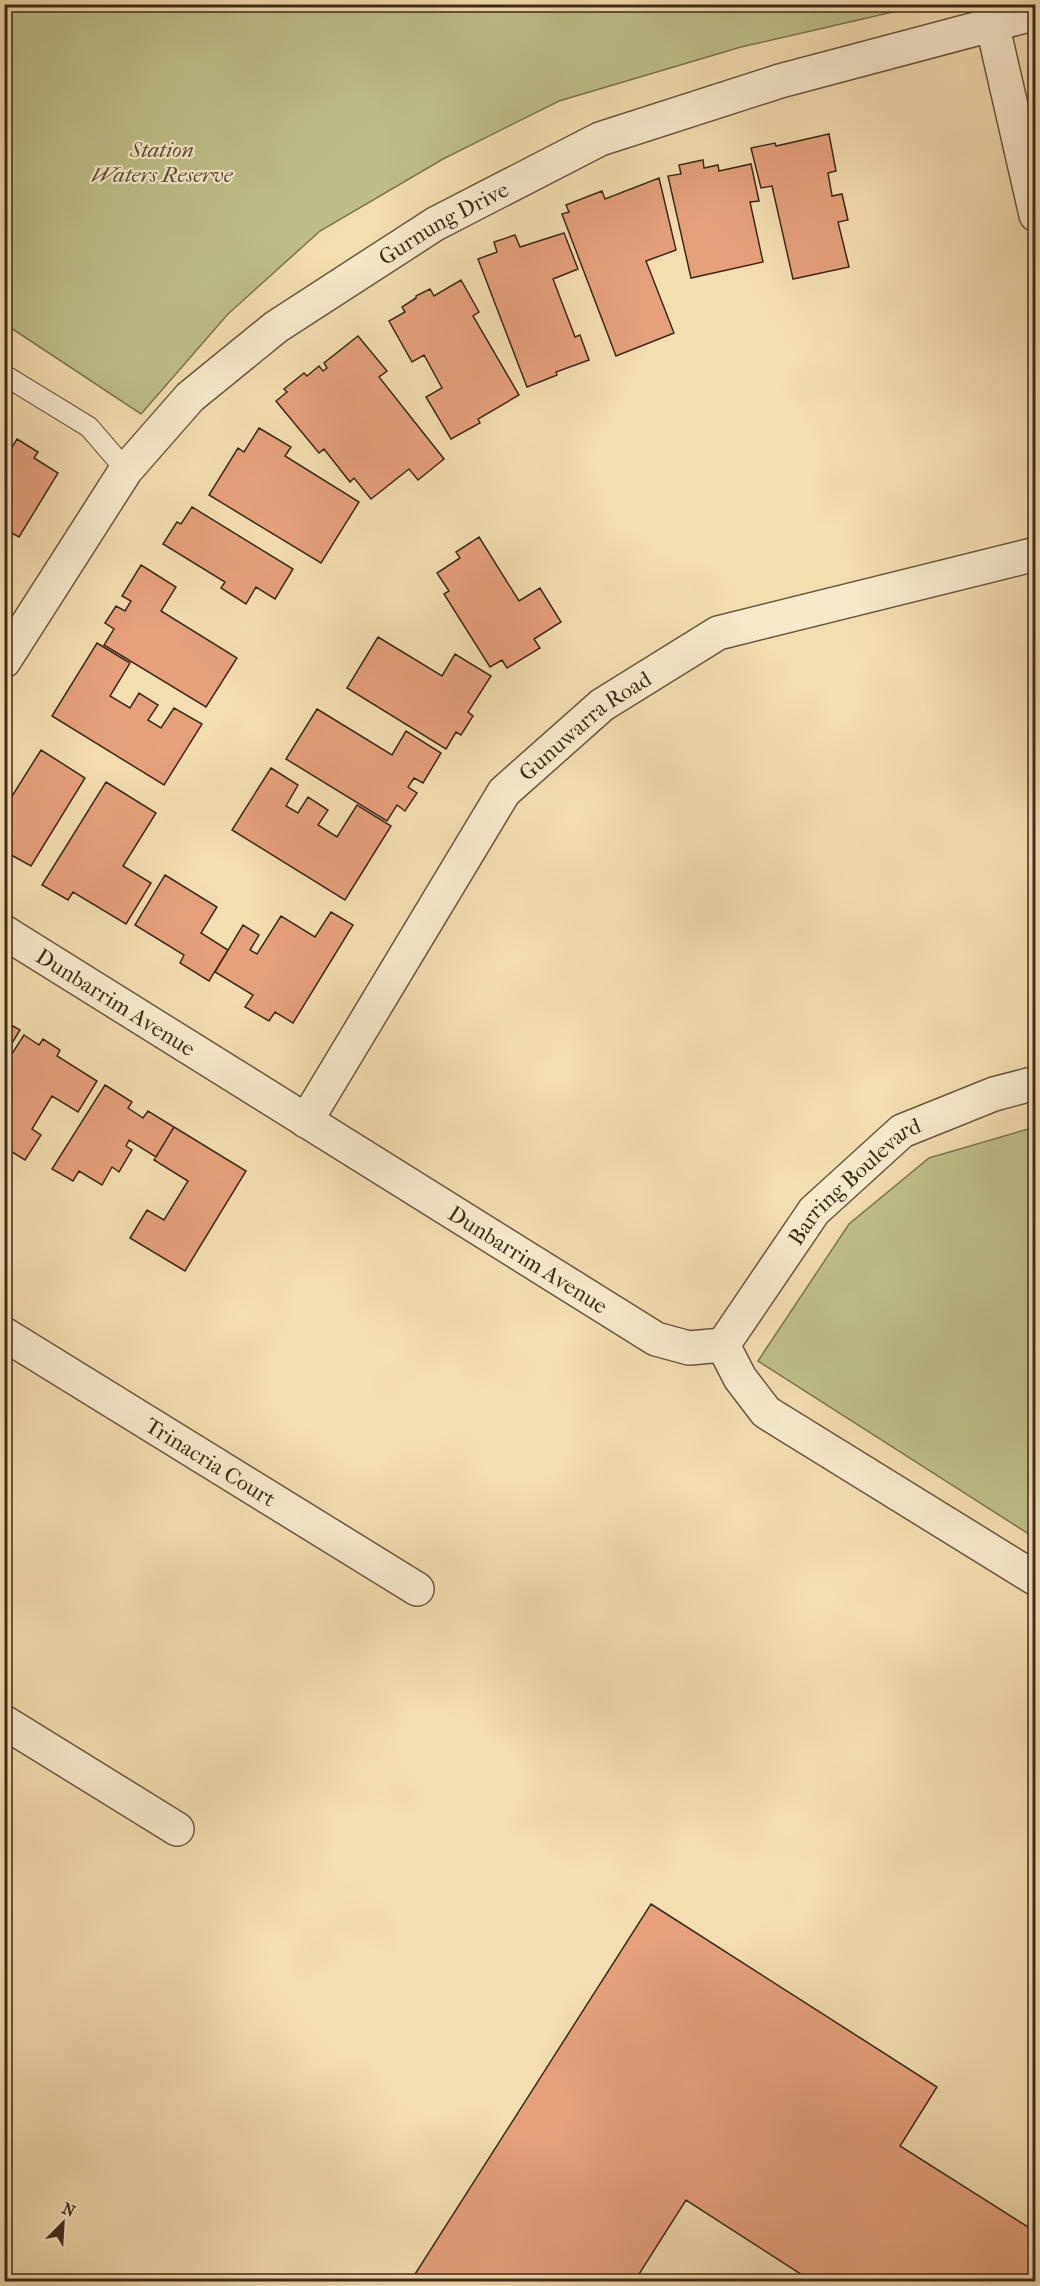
<svg xmlns="http://www.w3.org/2000/svg" width="1040" height="2286" font-family="'IM FELL French Canon',serif">
<style>
.green{fill:#bec088;stroke:#7c7551;stroke-width:1.5}
.building{fill:#e6a17b;stroke:#3b2a1a;stroke-width:1.5}
.lines{fill:none;stroke-linecap:round;stroke-linejoin:round}
.lane-casing{stroke:#69573f;stroke-width:22}
.street-casing{stroke:#69573f;stroke-width:36}
.path{stroke:#3b2a1a;stroke-width:4;stroke-dasharray:4.5 3;stroke-linecap:butt}
.lane{stroke:#f7eacb;stroke-width:20}
.street{stroke:#f7eacb;stroke-width:33}
.labels{text-anchor:middle;stroke-width:4.5;stroke-linejoin:round;paint-order:stroke}
.park-label{font-size:22px;font-style:italic;fill:#5c5036;stroke:#f7eacb}
.street-label{font-size:22px;fill:#3b2a1a;stroke:#f7eacb}
</style>
<rect width="100%" height="100%" fill="#f3deaf"/>
<filter id="stains"><feTurbulence type="fractalNoise" baseFrequency=".00333" numOctaves="4"/><feColorMatrix values="0 0 0 0 .2 0 0 0 0 .09 0 0 0 0 .02 0 0 0 .5 -.17"/></filter>
<radialGradient id="worn" r=".72"><stop offset=".6" stop-color="#630" stop-opacity="0"/><stop offset="1" stop-color="#630" stop-opacity=".3"/></radialGradient>
<path class="green" d="M4,5L5,4L923,5L741,47L559,101L443,159L320,231L228,314L141,414L5,324Z
M1035,1127H1036L1035,1538L758,1361L849,1224L929,1158Z"/>
<path class="building" d="M829,134L836,171L828,173L832,196L842,194L848,220L838,222L849,267L793,279L772,186L761,188L751,148L775,143L776,146Z
M703,160L704,168L718,165L719,171L751,164L759,201L750,202L763,262L691,278L668,176L681,174L679,165Z
M659,178L676,250L646,261L674,333L616,356L562,214L569,212L566,205L602,191L605,199Z
M564,233L578,269L553,279L575,337L580,335L589,360L556,372L557,375L527,387L478,259L497,252L494,242L515,235L520,247Z
M461,280L479,312L473,316L519,395L478,419L480,423L451,439L426,397L442,388L424,355L412,362L389,321L405,312L402,307L416,298V296L430,289L434,296Z
M358,336L387,371L379,377L444,459L418,480L409,469L371,499L354,478L350,482L324,449L319,453L276,401L287,392L284,389L304,373L307,376L319,366L323,371L327,368L324,363Z
M259,428L291,447L285,456L359,502L321,563L209,495L238,448L244,452Z
M17,439L38,452L34,458L58,473L19,537L10,532L4,540V460Z
M192,507L293,569L275,599L256,587L246,604L221,588L225,582L163,544L177,522L181,524Z
M479,537L519,601L540,588L561,622L534,639L540,648L507,668L502,660L490,667L444,594L449,591L437,573L460,558L456,552Z
M141,565L176,587L161,611L237,658L206,707L104,645L114,629L105,623L116,606L125,611L131,601L122,596Z
M378,637L442,676L455,654L491,676L468,712L473,716L461,735L456,732L446,749L347,688Z
M97,643L130,663L110,696L130,708L139,693L158,705L148,720L161,728L174,708L202,724L164,785L52,716Z
M317,709L392,755L406,731L441,753L423,783L414,778L408,787L417,793L405,811L397,805L387,821L286,759Z
M41,750L85,778L31,866L4,851V809Z
M271,768L298,785L286,806L298,813L308,797L328,810L318,825L337,837L357,805L391,826L345,900L232,830Z
M106,782L156,813L123,866L151,883L126,924L73,892L68,900L42,885Z
M165,875L217,907L201,933L228,950L209,981L180,963L184,955L135,925Z
M331,912L353,925L293,1023L275,1012L269,1021L245,1007L253,995L215,972L243,925L259,935L250,950L257,954L281,916L315,937Z
M4,1021L20,1030L4,1056Z
M24,1035L39,1045L43,1039L60,1050L57,1056L97,1081L78,1112L52,1096L32,1129L41,1135L25,1160L4,1147V1066Z
M105,1085L132,1102L128,1108L143,1118L148,1111L174,1127L156,1157L129,1140L126,1146L132,1150L119,1172L112,1167L102,1185L79,1171L73,1181L52,1169Z
M174,1127L246,1171L185,1271L130,1238L147,1210L164,1220L188,1181L154,1160Z
M651,1904L937,2087L900,2146L1036,2232V2282H813L686,2200L634,2282H410Z"/>
<g class="lines">
<defs>
<path id="lane" d="M4,375L89,427L126,470"/>
<g id="street">
<path d="M992,23L1036,215"/>
<path id="s1" d="M4,661L126,470L190,397L276,327L435,224L600,139L780,81L1036,13"/>
<path id="s2" d="M4,932L656,1339L689,1348L723,1345L740,1378L766,1412L1036,1579"/>
<path id="s3" d="M306,1121L504,792L602,705L718,633L1036,554"/>
<path id="s4" d="M4,1334L417,1589"/>
<path id="s5" d="M723,1345L814,1211L902,1131L994,1094L1036,1083"/>
<path d="M4,1722L177,1829"/>
</g>
</defs>
<use href="#lane" class="lane-casing"/>
<use href="#street" class="street-casing"/>
<path class="path" d="M4,292L7,298L4,308"/>
<use href="#lane" class="lane"/>
<use href="#street" class="street"/>
</g>
<g class="labels">
<g class="park-label">
<text x="162" y="157">Station<tspan x="162" dy="25">Waters Reserve</tspan></text>
</g>
<g class="street-label">
<text dy="8" stroke="none"><textPath href="#s1" startOffset="632">Gurnung Drive</textPath></text>
<text dy="8" stroke="none"><textPath href="#s3" startOffset="489">Gunuwarra Road</textPath></text>
<text dy="8" stroke="none"><textPath href="#s2" startOffset="132">Dunbarrim Avenue</textPath></text>
<text dy="8" stroke="none"><textPath href="#s5" startOffset="212">Barring Boulevard</textPath></text>
<text dy="8" stroke="none"><textPath href="#s2" startOffset="618">Dunbarrim Avenue</textPath></text>
<text dy="8" stroke="none"><textPath href="#s4" startOffset="243">Trinacria Court</textPath></text>
</g>
</g>
<rect width="1040" height="2286" fill="none" stroke="#f3deaf" stroke-width="24"/>
<rect x="6" y="6" width="1028" height="2274" fill="none" stroke="#3b2a1a" stroke-width="3"/>
<rect x="12" y="12" width="1016" height="2262" fill="none" stroke="#3b2a1a" stroke-width="1.5"/>
<g transform="translate(63 2223) rotate(24)" stroke="#f7eacb" stroke-width="4.5" paint-order="stroke">
<path d="M0-4.5L10 22L0 15L-10 22Z" fill="#3b2a1a"/>
<text y="-9" font-size="16" font-weight="bold" text-anchor="middle" fill="#3b2a1a">N</text>
</g>
<rect width="100%" height="100%" filter="url(#stains)"/>
<rect width="100%" height="100%" fill="url(#worn)"/>
</svg>
